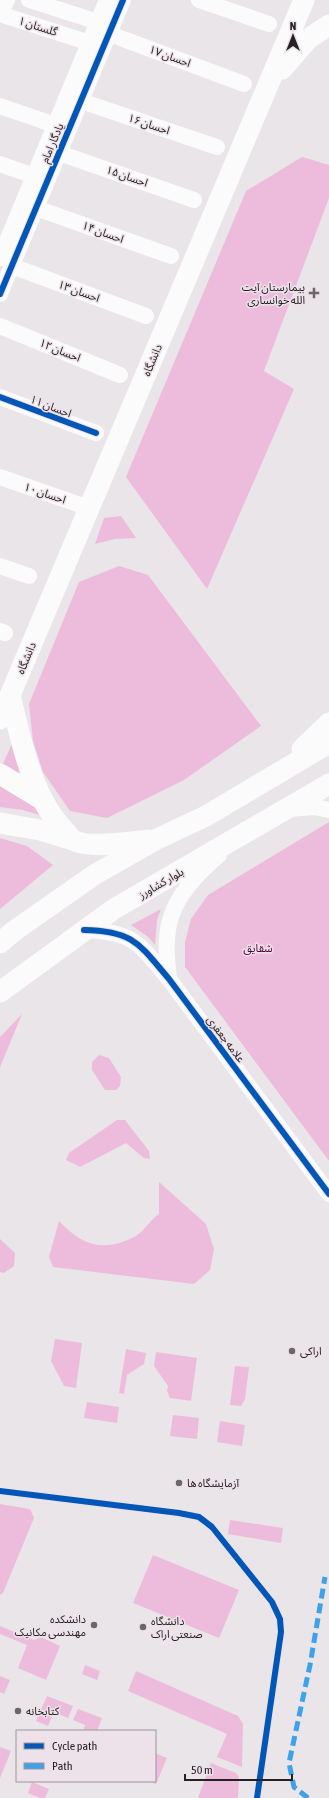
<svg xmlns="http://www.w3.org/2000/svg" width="329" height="1798" font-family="'Asap Condensed','Noto Sans Arabic',sans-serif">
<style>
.green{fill:#edbcdc}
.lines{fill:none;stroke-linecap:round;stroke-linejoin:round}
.minor{stroke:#fcfbfc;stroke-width:16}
.major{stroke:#fcfbfc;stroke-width:21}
.quiet{stroke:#3ea2eb;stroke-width:5;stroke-dasharray:10 5;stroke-linecap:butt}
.cycleway-casing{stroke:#ede2e9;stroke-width:8}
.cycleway{stroke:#0057b8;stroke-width:6}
.poi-dot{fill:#6b6669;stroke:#ede2e9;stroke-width:1.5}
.labels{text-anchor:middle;stroke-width:3;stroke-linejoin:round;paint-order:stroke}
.street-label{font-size:11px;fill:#262224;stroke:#ede2e9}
.poi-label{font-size:11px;fill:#262224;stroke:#ede2e9;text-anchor:start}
.park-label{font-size:11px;fill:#4f003d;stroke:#ede2e9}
</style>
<rect width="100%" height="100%" fill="#eae5e8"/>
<path class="green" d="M302,157L329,165V198L264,371L294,389L207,589L126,477L246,191Z
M121,516L136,538L115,539L95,544L104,518Z
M119,566L148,575L261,726L184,780L107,818L70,811L43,772L33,741L29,704L79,582Z
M14,739L23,775L2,766Z
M0,784L24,794L43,816L23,810L0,807Z
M329,822V1161L185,967V942L191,919L208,895Z
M0,838L27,846L53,865L0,909Z
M161,909L157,920L155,945L148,937L131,925Z
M22,1014L0,1067V1037Z
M99,1055L109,1058L121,1077L120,1086L116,1090H105L92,1070V1062Z
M117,1120H125L149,1151L150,1159L144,1158L126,1143L80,1167L66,1160L69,1153Z
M159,1182L206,1224L214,1249L210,1270L194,1284L53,1267L49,1257L59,1221C78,1241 97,1252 125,1241C129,1239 133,1238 136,1236C145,1230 150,1220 159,1214Z
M0,1239L15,1253L14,1266L4,1273L0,1272Z
M55,1339L82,1343L76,1388L64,1386L51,1361Z
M126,1349L146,1353L144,1364L127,1375L124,1394L119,1393Z
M156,1352L197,1358L191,1401L170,1398L167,1391L168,1386L154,1366Z
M235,1366L249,1367L245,1399L241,1406L230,1405Z
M87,1402L119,1407L117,1423L84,1418Z
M173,1415L199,1418L197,1439L170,1436Z
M220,1421L245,1425L242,1446L217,1442Z
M0,1504L30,1509L34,1518L3,1593L0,1595Z
M230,1520L283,1528L281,1543L228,1534Z
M153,1555L239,1590L219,1638L133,1603Z
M0,1626L34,1640L41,1637L60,1646L46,1680L18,1668L27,1645L0,1634Z
M85,1665L100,1671L97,1680L82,1674Z
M136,1671L238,1716L243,1724L242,1767L217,1757L227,1734L128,1691Z
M0,1676L10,1680L4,1694L0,1692Z
M47,1696L73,1706L68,1718L54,1712L48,1726L36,1721Z
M78,1709L102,1718L97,1731H83L85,1725L73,1720Z
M0,1747L11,1751L0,1778Z
M155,1753L167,1758L156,1784L148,1781H155Z
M211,1763L236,1773L239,1777L238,1798H198Z
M32,1782L49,1789L45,1798H40L28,1793Z"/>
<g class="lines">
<path class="minor" d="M7,0L0,14L90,43
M29,0L98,22
M199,0L269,24
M99,30L244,84
M81,101L217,147
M0,106L55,125
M59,153L194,200
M0,164L34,176
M36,208L171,256
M0,258L107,0
M12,266L146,316
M0,294L123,0
M0,326L120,375
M0,397L96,433
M0,477L89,508
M0,566L29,576
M0,631L5,633
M288,809L315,807L329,810
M84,930C134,931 139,944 169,979L329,1194
M169,979C167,961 165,942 169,924C175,896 198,873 219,855"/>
<path class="major" d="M282,69L308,39L329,25
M10,696C22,742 31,796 65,831C67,833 70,838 73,840C88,849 131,842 149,840
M0,719L304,0
M302,749L329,723
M0,774L43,800
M0,823L40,830L73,840
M0,943L14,931L94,875L157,839L206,816L329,743
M0,992L114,909L329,784"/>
<path class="quiet" d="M308,1798L294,1787L289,1763L310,1665L325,1577"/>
<defs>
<path id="cycleway" d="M0,294L123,0
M0,397L96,433
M84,930C134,931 139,944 169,979L329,1194
M0,1491L179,1513L199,1517L212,1527L272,1602L280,1619L281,1632L257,1798"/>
</defs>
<use href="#cycleway" class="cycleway-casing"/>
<use href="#cycleway" class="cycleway"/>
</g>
<g class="poi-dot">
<path d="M312 287h4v4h4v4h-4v4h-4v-4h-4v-4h4z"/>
<circle cx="292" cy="1351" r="4"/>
<circle cx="179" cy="1483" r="4"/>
<circle cx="94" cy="1625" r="4"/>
<circle cx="143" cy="1627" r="4"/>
<circle cx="18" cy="1711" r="4"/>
</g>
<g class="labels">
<g class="street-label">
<text transform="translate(38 26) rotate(18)" y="4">گلستان ۱</text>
<text transform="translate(170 56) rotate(20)" y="4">احسان ۱۷</text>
<text transform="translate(149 124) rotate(18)" y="4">احسان ۱۶</text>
<text transform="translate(52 143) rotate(-67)" y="4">یادگار امام</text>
<text transform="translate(127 176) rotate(19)" y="4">احسان ۱۵</text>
<text transform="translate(103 232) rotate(20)" y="4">احسان ۱۴</text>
<text transform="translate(79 291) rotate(20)" y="4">احسان ۱۳</text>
<text transform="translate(60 350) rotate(22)" y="4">احسان ۱۲</text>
<text transform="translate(152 360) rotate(-67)" y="4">دانشگاه</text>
<text transform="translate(51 406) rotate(21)" y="4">احسان ۱۱</text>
<text transform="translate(45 493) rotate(19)" y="4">احسان ۱۰</text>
<text transform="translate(26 658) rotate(-67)" y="4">دانشگاه</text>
<text transform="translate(161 883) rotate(-30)" y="4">بلوار کشاورز</text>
<text transform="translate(226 1039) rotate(53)" y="4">علامه جعفری</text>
</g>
<g class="poi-label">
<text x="305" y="291" text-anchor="end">بیمارستان آیت<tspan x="305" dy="13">الله خوانساری</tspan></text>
<text x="300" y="1355">اراکی</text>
<text x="187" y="1487">آزمایشگاه ها</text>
<text x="86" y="1623" text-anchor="end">دانشکده<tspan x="86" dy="13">مهندسی مکانیک</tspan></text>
<text x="151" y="1625">دانشگاه<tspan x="151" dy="13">صنعتی اراک</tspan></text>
<text x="26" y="1715">کتابخانه</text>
</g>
<g class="park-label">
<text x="258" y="952">شقایق</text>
</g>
</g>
<rect x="16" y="1730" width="140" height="52" fill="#ede2e9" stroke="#9d959a"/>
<rect x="24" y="1743" width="20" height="6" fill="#0057b8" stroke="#9d959a"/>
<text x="52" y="1750" font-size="12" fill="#262224">Cycle path</text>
<rect x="24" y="1763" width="20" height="6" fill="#3ea2eb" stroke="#9d959a"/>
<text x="52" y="1770" font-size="12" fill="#262224">Path</text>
<g transform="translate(293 36)" stroke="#ede2e9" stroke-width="3" paint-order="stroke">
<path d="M0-3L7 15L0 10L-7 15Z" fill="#262224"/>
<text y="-6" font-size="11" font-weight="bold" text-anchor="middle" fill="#262224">N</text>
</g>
<path d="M185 1774v6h107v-6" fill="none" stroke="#262224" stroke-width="2"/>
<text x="191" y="1774" font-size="12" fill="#262224" stroke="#ede2e9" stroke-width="3" paint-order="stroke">50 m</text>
</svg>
